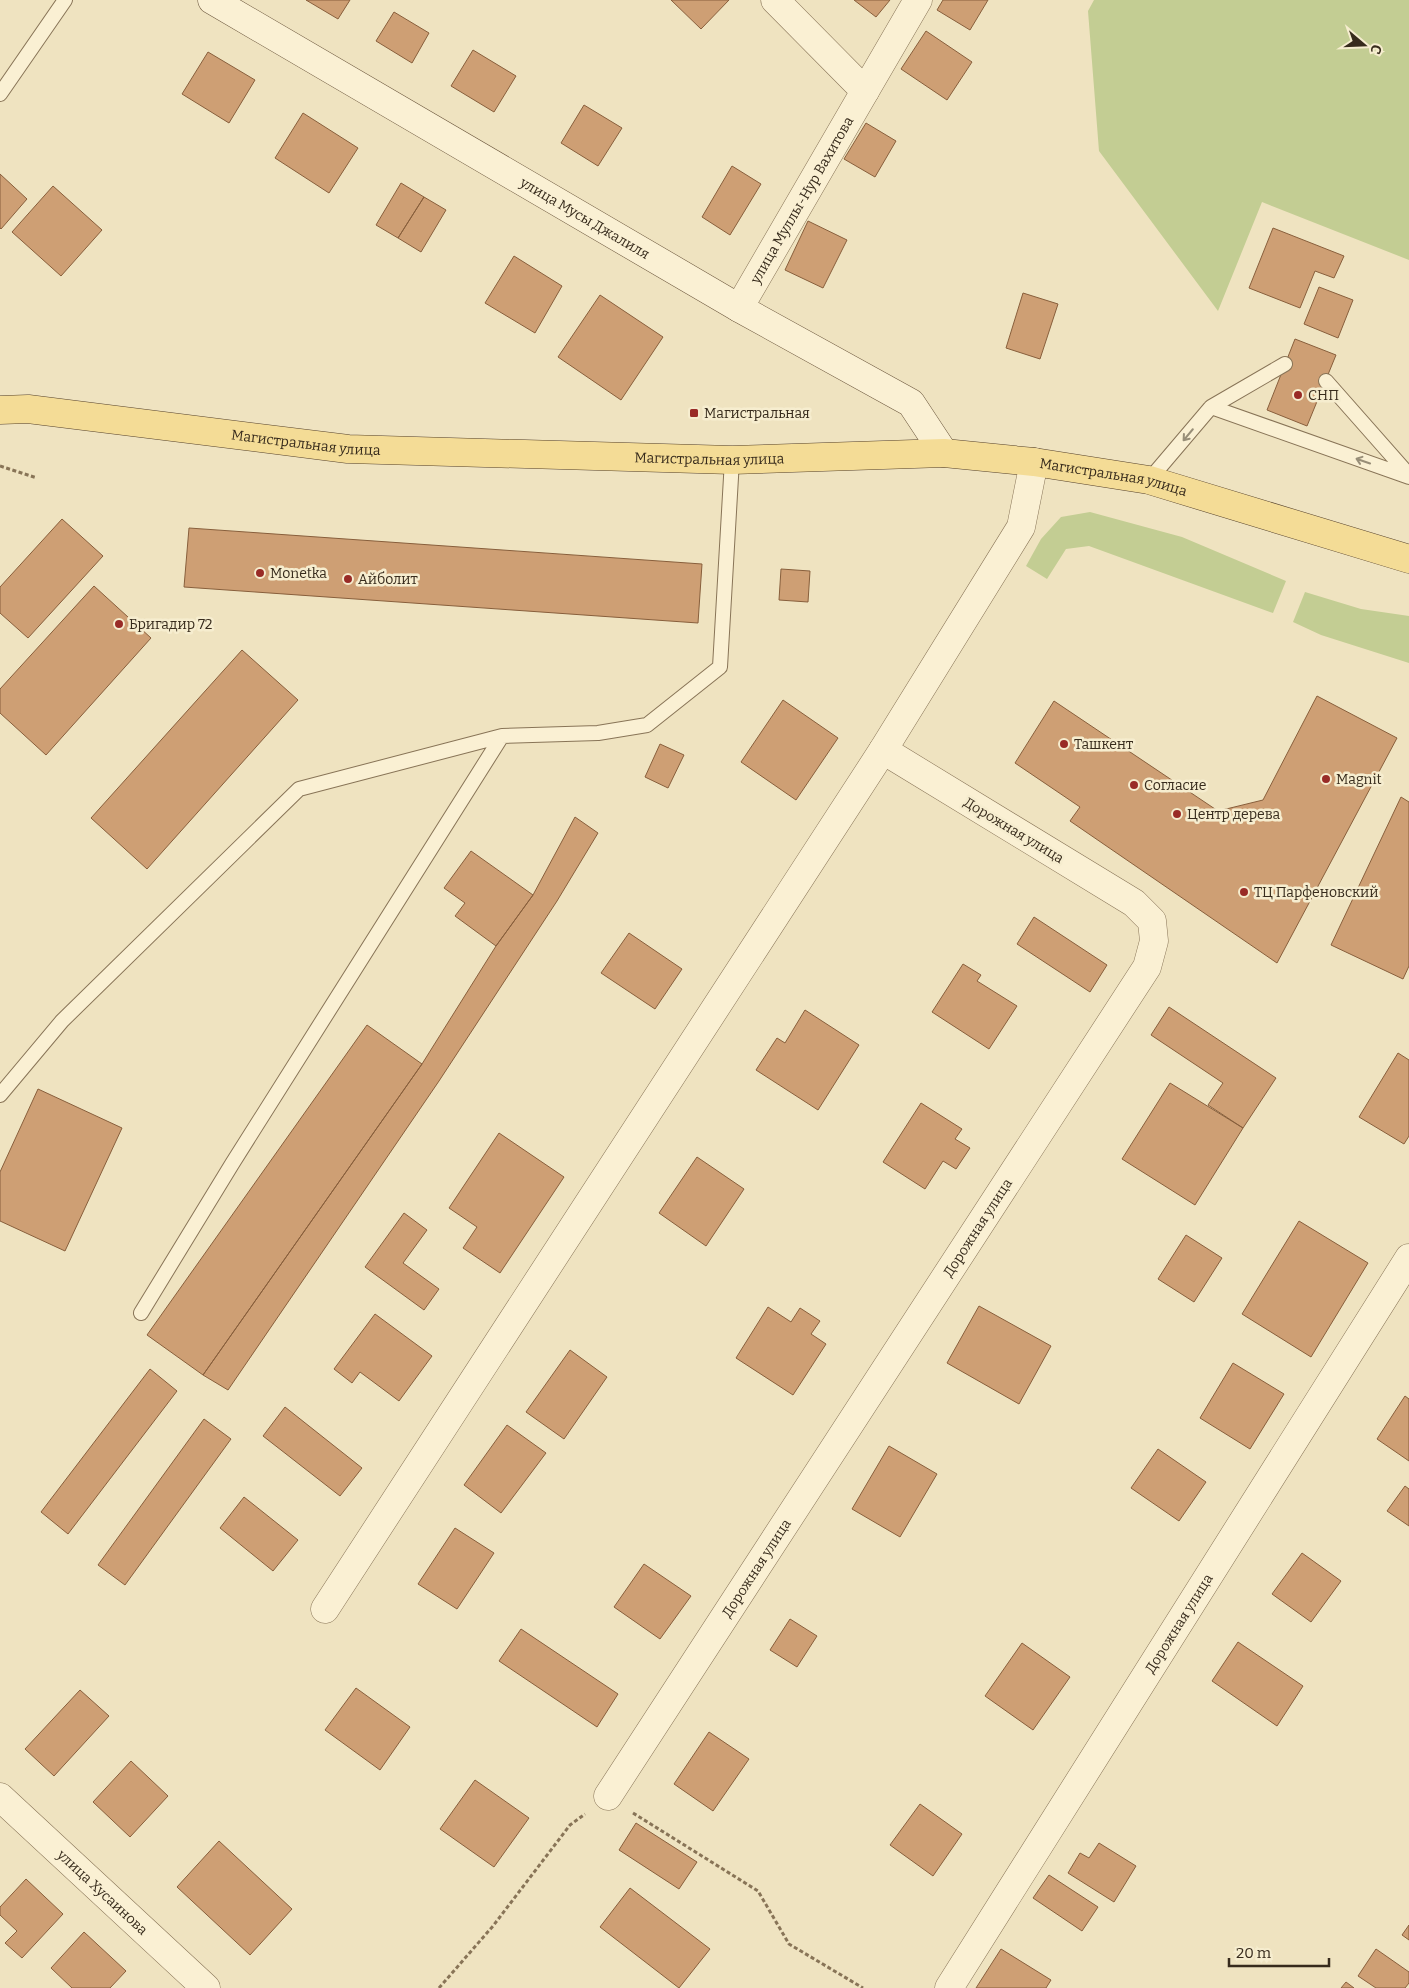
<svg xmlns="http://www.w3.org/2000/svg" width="1409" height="1988" font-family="Bitter,serif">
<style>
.green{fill:#c3cd93}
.building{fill:#ce9f74;stroke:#885f3c}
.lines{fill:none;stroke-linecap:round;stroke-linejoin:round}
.lane-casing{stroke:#887457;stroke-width:16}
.street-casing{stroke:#887457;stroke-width:29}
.secondary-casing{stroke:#6a553b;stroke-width:29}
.primary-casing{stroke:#56422c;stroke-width:29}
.path{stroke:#887457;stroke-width:3;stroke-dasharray:4 2.5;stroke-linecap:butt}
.lane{stroke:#faf0d3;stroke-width:14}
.street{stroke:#faf0d3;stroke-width:28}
.secondary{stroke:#faf0d3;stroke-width:28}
.primary{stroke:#f4dc96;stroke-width:28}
.oneway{stroke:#988e78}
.poi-dot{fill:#992b26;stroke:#f6edcf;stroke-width:2}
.labels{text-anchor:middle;stroke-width:5;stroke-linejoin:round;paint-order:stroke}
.street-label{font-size:14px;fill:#372b1c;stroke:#f6edcf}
.poi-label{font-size:14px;fill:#372b1c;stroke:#f6edcf;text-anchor:start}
</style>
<rect width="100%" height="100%" fill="#efe3c0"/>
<path class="green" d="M1094,0H1409V260L1262,202L1218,311L1099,151L1088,11Z
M1090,512L1182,537L1286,581L1273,613L1089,546L1066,549L1047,579L1026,566L1041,539L1061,517Z
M1305,592L1361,609L1409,616V663L1321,635L1293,622Z"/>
<path class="building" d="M306,0H350L338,19Z
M671,0H729L701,29Z
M854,0H890L876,17Z
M943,0H988L970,30L937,10Z
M394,12L429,33L412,63L376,41Z
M926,31L972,62L947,100L901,69Z
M473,50L516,76L494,112L451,86Z
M208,52L255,80L229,123L182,94Z
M584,105L622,128L598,166L561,143Z
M303,113L358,148L329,193L275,158Z
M866,123L896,141L875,177L844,159Z
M732,166L761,184L730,235L702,217Z
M0,174L27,199L1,229L0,228Z
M401,183L424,197L398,238L376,225Z
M53,186L102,230L61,276L12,232Z
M424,197L446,210L421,252L398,238Z
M808,221L847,240L823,288L785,270Z
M1273,228L1344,256L1334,278L1315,271L1300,308L1249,288Z
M514,256L562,286L535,333L485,303Z
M1319,287L1353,300L1338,338L1304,324Z
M1023,293L1058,304L1040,359L1006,348Z
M600,295L663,337L621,400L558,357Z
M1295,339L1336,355L1307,426L1267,410Z
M62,519L103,556L28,638L0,613V587Z
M189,528L702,564L698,623L184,587Z
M781,569L810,571L808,602L779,600Z
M94,586L151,638L46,755L0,713V689Z
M242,650L298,700L147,869L91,818Z
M1317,696L1397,738L1277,963L1070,821L1080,807L1015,763L1054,701L1218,811L1263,800Z
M783,700L838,738L796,800L741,762Z
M660,744L684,755L668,788L645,777Z
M1401,797L1409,802V966L1403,979L1331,945Z
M575,817L598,833L557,901L439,1081L228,1390L203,1375L422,1064L496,946L533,895Z
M471,851L533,895L496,946L455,916L465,903L444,888Z
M1034,917L1107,965L1090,992L1017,944Z
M629,933L682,969L655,1009L601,973Z
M963,964L981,975L977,981L1017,1006L989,1049L932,1012Z
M1169,1007L1276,1078L1243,1128L1208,1105L1223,1083L1151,1035Z
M805,1010L859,1045L818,1110L756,1070L777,1038L785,1043Z
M367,1025L422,1064L203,1375L147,1335Z
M1398,1053L1409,1060V1136L1404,1144L1359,1117Z
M1170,1083L1243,1128L1195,1205L1122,1159Z
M38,1089L122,1128L65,1251L0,1221V1172Z
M921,1103L962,1129L955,1139L970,1148L956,1169L943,1161L925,1189L883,1162Z
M499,1133L564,1177L500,1273L463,1248L477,1227L449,1208Z
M697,1157L744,1189L706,1246L659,1213Z
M404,1213L427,1230L403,1263L439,1289L424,1310L365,1267Z
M1299,1221L1368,1263L1311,1357L1242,1314Z
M1186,1235L1222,1258L1194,1302L1158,1279Z
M979,1306L1051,1346L1019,1404L947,1363Z
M768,1307L791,1322L800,1308L820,1321L811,1334L826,1344L793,1395L736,1358Z
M375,1314L432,1356L399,1401L360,1372L352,1383L334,1369Z
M570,1350L607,1377L564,1439L526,1412Z
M1233,1363L1284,1394L1250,1449L1200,1418Z
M150,1369L177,1391L68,1534L41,1512Z
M1405,1396L1409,1399V1461L1377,1439Z
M285,1407L362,1468L340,1496L263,1436Z
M204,1419L231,1439L125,1585L98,1565Z
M507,1425L546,1453L501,1513L464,1485Z
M889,1446L937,1474L900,1537L852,1509Z
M1158,1449L1206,1482L1179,1521L1131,1488Z
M1405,1486L1409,1489V1526L1387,1511Z
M244,1497L298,1540L273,1571L220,1528Z
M455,1528L494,1553L457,1609L418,1584Z
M1302,1553L1341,1581L1311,1622L1272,1594Z
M644,1564L691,1596L660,1639L614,1607Z
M790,1619L817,1636L797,1667L770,1650Z
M521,1629L618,1694L597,1727L499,1661Z
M1238,1642L1303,1686L1277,1726L1212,1681Z
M1022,1643L1070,1677L1033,1730L985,1696Z
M356,1688L410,1727L380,1770L325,1730Z
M80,1690L109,1716L54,1776L25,1749Z
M709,1732L749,1759L713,1811L674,1784Z
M131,1761L168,1796L130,1837L93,1802Z
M475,1780L529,1818L494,1867L440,1829Z
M920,1804L962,1834L933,1876L890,1845Z
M636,1823L697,1862L679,1889L619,1850Z
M219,1841L292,1909L250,1955L177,1887Z
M1099,1843L1136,1866L1114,1902L1068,1873L1080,1853L1089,1858Z
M1049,1875L1098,1907L1082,1931L1033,1898Z
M26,1879L63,1914L22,1958L5,1943L17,1931L0,1915V1907Z
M630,1888L710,1949L679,1988L600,1927Z
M1409,1925V1940L1402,1935Z
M84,1932L126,1971L110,1988H72L51,1968Z
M1001,1949L1051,1980L1046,1988H976Z
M1376,1949L1409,1972V1983L1405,1988H1376L1358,1976Z
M1346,1982L1354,1988H1341Z"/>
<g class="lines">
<defs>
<path id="lane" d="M0,94L65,0
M1326,381L1409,475
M1211,407L1285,364
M1149,480L1211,407L1409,477
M0,1095L62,1021L299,789L502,736L598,733L647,725L720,667L732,460
M141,1313L232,1164L502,736"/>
<g id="street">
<path d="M865,91L918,0"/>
<path id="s1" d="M739,308L865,91L775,0"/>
<path d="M325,1609L883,750L1021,527L1034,462"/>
<path id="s2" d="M608,1796L1147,967L1154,941L1152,921L1134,903L883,750"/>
<path id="s3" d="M0,1797L206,1988"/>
<path id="s4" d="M949,1988L1409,1258"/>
</g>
<g id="secondary">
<path id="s5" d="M212,0L739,308L911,403L944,453"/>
</g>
<g id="primary">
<path id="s6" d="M0,410L28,409L348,449L732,460L944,453L1034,462L1149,480L1409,559"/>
</g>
</defs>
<use href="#lane" class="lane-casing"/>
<use href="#street" class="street-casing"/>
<use href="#secondary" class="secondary-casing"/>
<use href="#primary" class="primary-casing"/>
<path class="path" d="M0,466L37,478
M633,1813L758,1891L789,1944L863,1988
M439,1988L493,1926L570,1825L585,1814"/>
<use href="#lane" class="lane"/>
<use href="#street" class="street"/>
<use href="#secondary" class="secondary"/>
<use href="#primary" class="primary"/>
</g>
<defs><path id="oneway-shaft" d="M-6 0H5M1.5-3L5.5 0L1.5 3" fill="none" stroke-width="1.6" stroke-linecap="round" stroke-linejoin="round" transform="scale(1.25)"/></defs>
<g class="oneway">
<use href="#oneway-shaft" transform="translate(1188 435) rotate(130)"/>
<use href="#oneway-shaft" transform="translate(1363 461) rotate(-161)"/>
</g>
<g class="poi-dot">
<circle cx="1298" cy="395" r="5"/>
<rect x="689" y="408" width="10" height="10" rx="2.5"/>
<circle cx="260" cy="573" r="5"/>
<circle cx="348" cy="579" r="5"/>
<circle cx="119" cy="624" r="5"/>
<circle cx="1064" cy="744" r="5"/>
<circle cx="1326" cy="779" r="5"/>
<circle cx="1134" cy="785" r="5"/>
<circle cx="1177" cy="814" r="5"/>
<circle cx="1244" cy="892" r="5"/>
</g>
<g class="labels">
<g class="street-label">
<text dy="5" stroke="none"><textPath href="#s1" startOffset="125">улица Муллы-Нур Вахитова</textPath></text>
<text dy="5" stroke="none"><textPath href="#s5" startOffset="432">улица Мусы Джалиля</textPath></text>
<text dy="5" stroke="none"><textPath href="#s6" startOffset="308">Магистральная улица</textPath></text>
<text dy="5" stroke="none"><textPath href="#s6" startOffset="712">Магистральная улица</textPath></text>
<text dy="5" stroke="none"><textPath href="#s6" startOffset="1118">Магистральная улица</textPath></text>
<text transform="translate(1014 830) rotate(31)" y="5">Дорожная улица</text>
<text dy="5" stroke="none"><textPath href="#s2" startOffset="678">Дорожная улица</textPath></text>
<text dy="5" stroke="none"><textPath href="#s2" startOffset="272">Дорожная улица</textPath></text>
<text dy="5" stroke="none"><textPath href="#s4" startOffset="431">Дорожная улица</textPath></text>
<text dy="5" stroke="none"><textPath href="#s3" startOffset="140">улица Хусаинова</textPath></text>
</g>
<g class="poi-label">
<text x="1308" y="400">СНП</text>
<text x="704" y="418">Магистральная</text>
<text x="270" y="578">Monetka</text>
<text x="358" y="584">Айболит</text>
<text x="129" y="629">Бригадир 72</text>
<text x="1074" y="749">Ташкент</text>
<text x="1336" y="784">Magnit</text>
<text x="1144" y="790">Согласие</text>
<text x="1187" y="819">Центр дерева</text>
<text x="1254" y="897">ТЦ Парфеновский</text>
</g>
</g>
<g transform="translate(1364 45) rotate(109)" stroke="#f6edcf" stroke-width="4" paint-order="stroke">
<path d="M0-4L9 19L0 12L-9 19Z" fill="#372b1c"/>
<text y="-8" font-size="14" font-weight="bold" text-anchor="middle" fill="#372b1c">С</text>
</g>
<path d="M1229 1958v8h100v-8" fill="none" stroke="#372b1c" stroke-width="2.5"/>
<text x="1236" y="1958" font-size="15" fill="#372b1c" stroke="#f6edcf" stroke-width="4" paint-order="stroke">20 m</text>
</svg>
